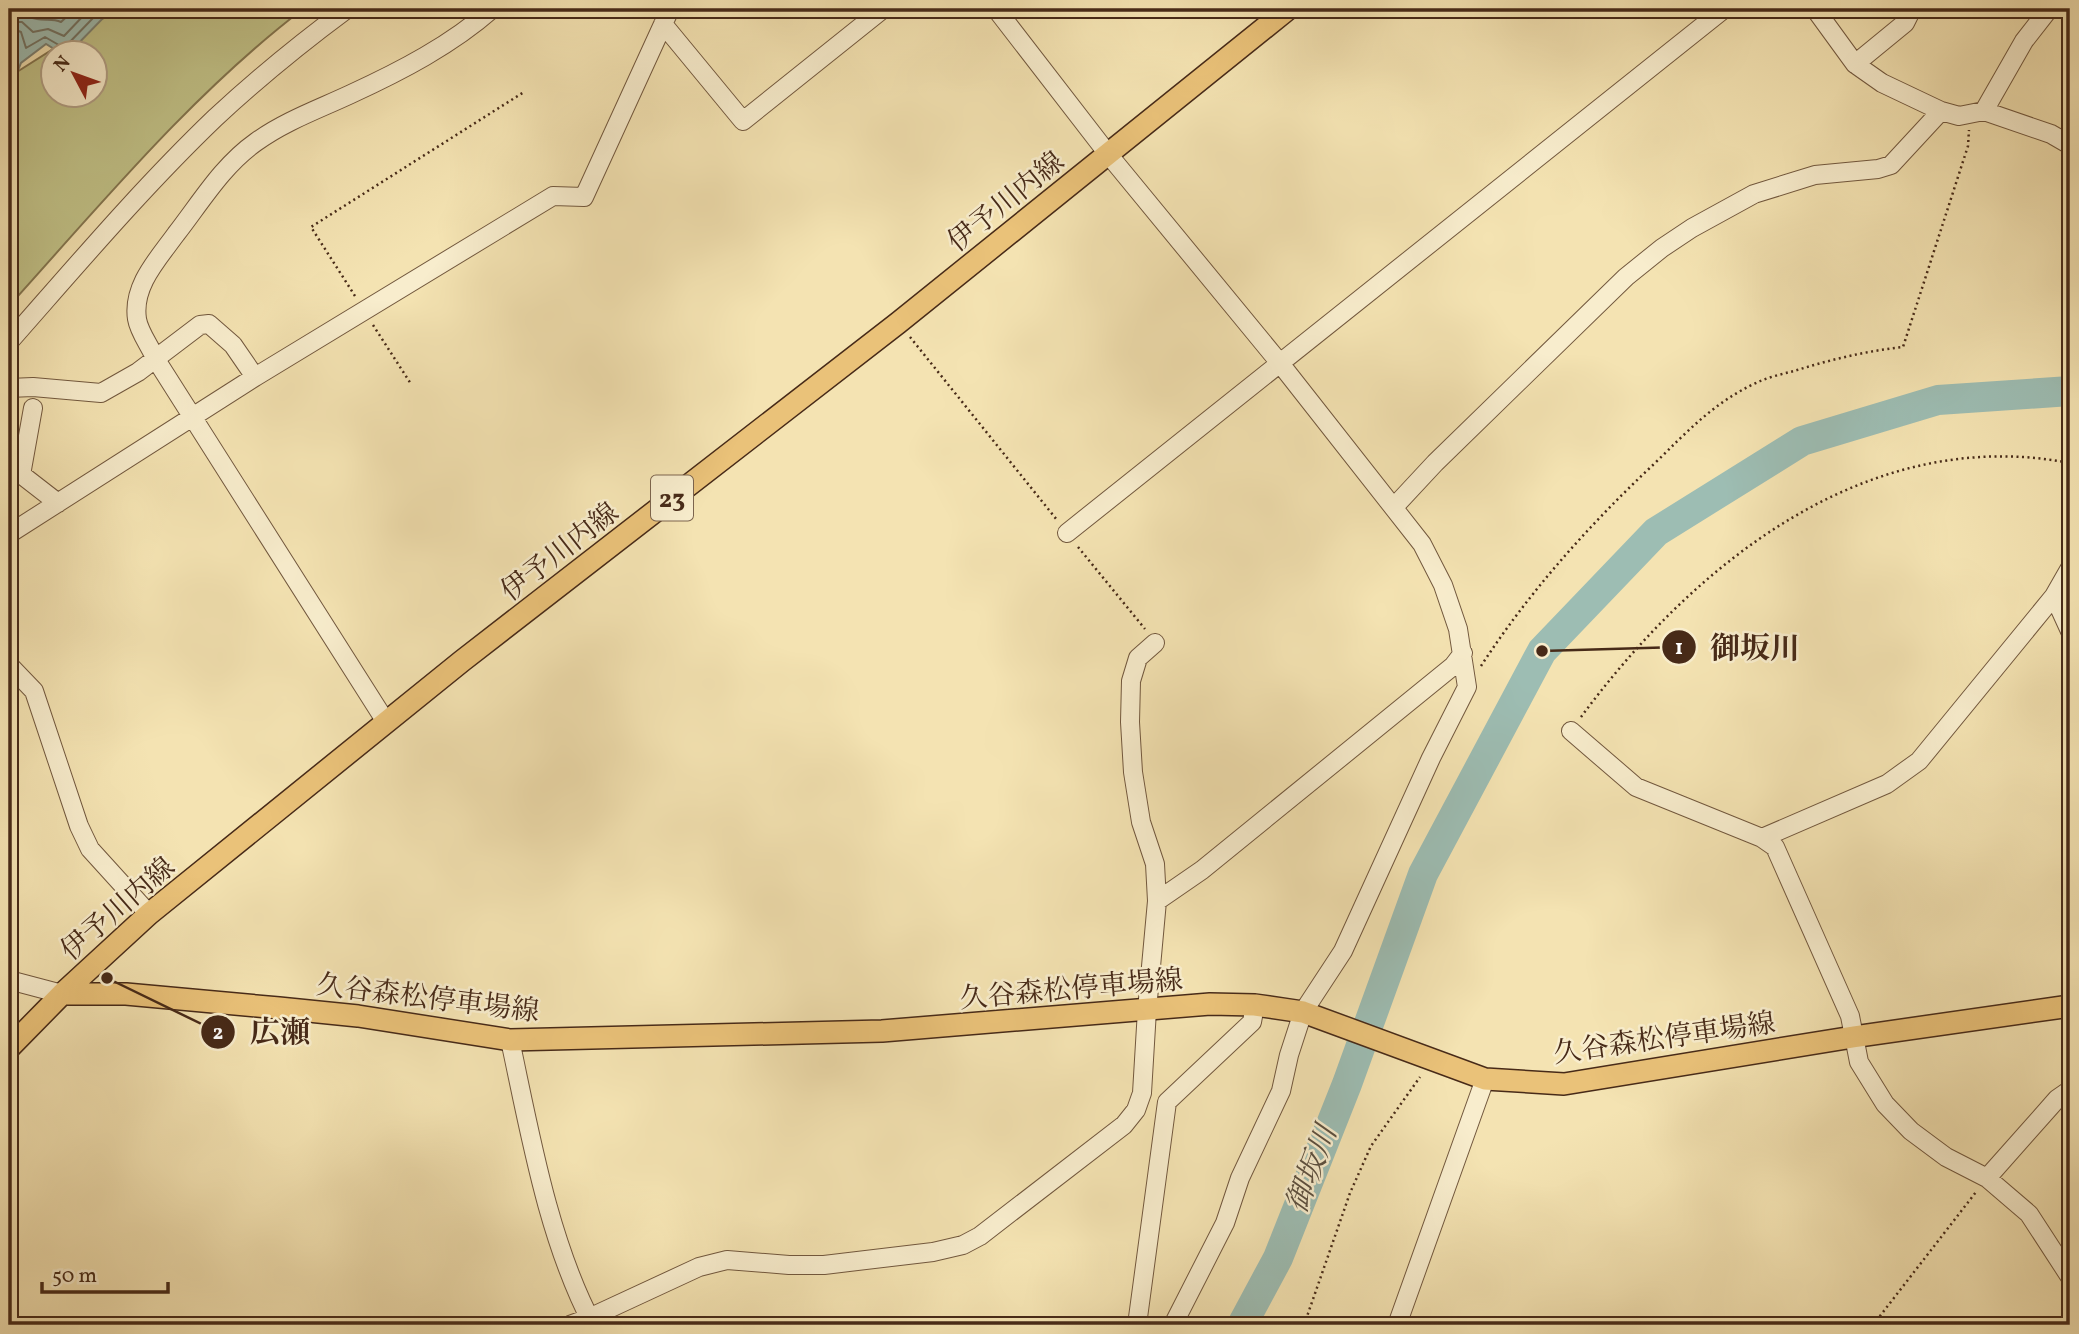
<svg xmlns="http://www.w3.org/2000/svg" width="2079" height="1334" font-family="Vollkorn,'Noto Serif JP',serif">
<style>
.green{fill:#c1c288;stroke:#847650;stroke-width:2;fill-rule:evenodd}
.water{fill:#9dbdb3;stroke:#7b8275;stroke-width:2}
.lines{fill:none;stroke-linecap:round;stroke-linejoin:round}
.shore{stroke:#727466;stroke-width:2}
.river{stroke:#9dbdb3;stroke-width:30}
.minor-casing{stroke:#72583e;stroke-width:20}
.major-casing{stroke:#472a18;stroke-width:24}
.path{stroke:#472a18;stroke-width:2.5;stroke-dasharray:2 3.5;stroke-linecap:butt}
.minor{stroke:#f8edcd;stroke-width:18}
.major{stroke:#eac279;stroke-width:21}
.labels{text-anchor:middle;stroke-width:5;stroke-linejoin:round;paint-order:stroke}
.shield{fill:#f8edcd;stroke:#7c644e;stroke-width:2}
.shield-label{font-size:26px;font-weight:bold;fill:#472a18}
.street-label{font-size:28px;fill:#472a18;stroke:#f8edcd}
.water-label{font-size:30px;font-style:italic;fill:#5c4f3f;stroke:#f8edcd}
.leader{fill:none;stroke:#472a18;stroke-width:2.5}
.callout-dot{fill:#472a18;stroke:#f8edcd;stroke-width:2.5}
.mark-label{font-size:21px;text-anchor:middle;font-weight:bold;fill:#fff}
.callout-label{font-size:30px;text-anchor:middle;font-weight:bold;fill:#472a18;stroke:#f8edcd;stroke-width:5;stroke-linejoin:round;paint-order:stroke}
</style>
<rect width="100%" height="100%" fill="#f4e3b2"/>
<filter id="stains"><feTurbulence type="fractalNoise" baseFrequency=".00286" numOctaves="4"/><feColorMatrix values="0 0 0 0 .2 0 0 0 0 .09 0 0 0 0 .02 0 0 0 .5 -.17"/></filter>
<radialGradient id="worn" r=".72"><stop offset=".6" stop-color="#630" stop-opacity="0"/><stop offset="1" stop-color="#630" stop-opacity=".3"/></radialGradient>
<path class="green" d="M125,9H303C193,93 102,203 9,306V77L99,20ZM52,52H94V94H52Z"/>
<path class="water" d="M101,9V13L110,11L70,52H59L46,44L21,63L9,93C9,72 15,57 17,37L9,38V10Z"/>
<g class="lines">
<path class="shore" d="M9,11C26,9 26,18 37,19C46,21 52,18 61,22L75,9
M9,22H22L33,32L48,29L64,36L84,15L85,9
M9,31L16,30L21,32L26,48L45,37L64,48L94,17V9"/>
<path class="river" d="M1242,1325L1278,1258L1347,1084L1423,874L1542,651L1656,532L1802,441L1938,400L2070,391"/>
<defs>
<path id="minor" d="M996,9L1108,154L1279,362L1422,544L1443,585L1458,629L1467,687L1431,758L1343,951L1303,1012L1289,1055L1281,1091L1240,1178L1225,1223L1173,1325
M1815,9L1855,64L1882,83L1941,111L1959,116L1984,111L2051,134L2070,145
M663,24L743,121L883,9
M1855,64L1905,23L1912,9
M1984,111L2024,41L2049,9
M9,342C76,266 142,188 215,118C257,79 301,43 347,9
M9,388L33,387L101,393L138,372L200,325L209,324L233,345L255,377
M9,465L58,503
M21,475L33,408
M1395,506L1435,463L1626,277L1662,248L1692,228L1754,194L1815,175L1878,169L1891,165L1941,111
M1067,533L1724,9
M9,534L255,377L553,196L584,197L670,9
M2070,568L2054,596L1919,761L1887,784L1762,838L1775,847L1850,1016L1859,1062L1885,1104L1911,1131L1946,1157L1987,1178L2029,1214L2070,1277
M2054,596L2070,631
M9,665L34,691L79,826L90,849L149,914
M386,722L155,358C150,346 139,332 137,319C132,286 158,259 176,234C201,202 222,166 256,142C285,121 319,109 351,94C401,71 451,45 492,9
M1571,731L1636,787L1762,838
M1157,901L1202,870L1453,666L1463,653
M9,980L62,994
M510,1040C530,1133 548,1240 593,1325
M1987,1178L2057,1099L2070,1090
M570,1325L589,1318L699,1267L727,1260L789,1265H824L933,1252L963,1245L980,1236L1124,1125L1136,1110L1142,1093L1147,1010L1157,901L1155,864L1141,822L1133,772L1130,722L1131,681L1138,658L1155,643
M1137,1325L1167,1102L1252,1022L1255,1005
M1397,1325L1485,1079"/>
<path id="major" d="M62,994H126L279,1008L358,1016L510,1040L882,1031L1210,1004L1255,1005L1303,1012L1485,1079L1564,1084L1853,1037L2070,1006
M9,1048L62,994L149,914L462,661L898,323L1288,9"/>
</defs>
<use href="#minor" class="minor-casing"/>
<use href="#major" class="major-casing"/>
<path class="path" d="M355,296L311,227L524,92
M373,325L411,384
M910,337L1057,520
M1078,547L1145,629
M1481,666C1529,592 1589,525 1654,464C1688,431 1714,402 1758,382C1769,377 1782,374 1794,371C1829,360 1866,351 1903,347L1968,146L1969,130
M1581,717C1694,564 1867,424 2070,463
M1304,1325L1350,1193L1371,1146L1420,1077
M1873,1325L1976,1192"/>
<use href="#minor" class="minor"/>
<use href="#major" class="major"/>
</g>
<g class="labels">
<rect class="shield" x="651" y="475.5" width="42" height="45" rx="5"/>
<g class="shield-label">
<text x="672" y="507">23</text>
</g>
<g class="street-label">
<text transform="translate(1005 201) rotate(-39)" y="10">伊予川内線</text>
<text transform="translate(559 551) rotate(-38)" y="10">伊予川内線</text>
<text transform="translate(117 908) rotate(-41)" y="10">伊予川内線</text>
<text transform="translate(1071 988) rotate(-5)" y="10">久谷森松停車場線</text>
<text transform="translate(428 997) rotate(7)" y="10">久谷森松停車場線</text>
<text transform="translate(1664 1037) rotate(-8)" y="10">久谷森松停車場線</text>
</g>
<g class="water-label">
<text transform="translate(1311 1169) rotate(-69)" y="10">御坂川</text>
</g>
</g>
<path class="leader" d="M1542 651L1679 647M107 978L218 1032"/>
<g class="callout-dot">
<circle cx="1542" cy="651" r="7"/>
<circle cx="107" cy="978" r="7"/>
<circle cx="1679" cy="647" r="18"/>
<circle cx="218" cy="1032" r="18"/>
</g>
<g class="mark-label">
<text x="1679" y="654">1</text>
<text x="218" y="1039">2</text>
</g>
<g class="callout-label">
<text x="1755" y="658">御坂川</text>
<text x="280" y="1042">広瀬</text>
</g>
<rect width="2079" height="1334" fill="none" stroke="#f4e3b2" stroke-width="35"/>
<rect x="10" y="10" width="2058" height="1313" fill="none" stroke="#472a18" stroke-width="3.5"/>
<rect x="18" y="18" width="2044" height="1299" fill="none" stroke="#472a18" stroke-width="2"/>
<g transform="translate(74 74) rotate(311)"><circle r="33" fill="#f8edcd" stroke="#b19f85" stroke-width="2"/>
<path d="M0-5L12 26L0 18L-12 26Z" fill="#8f2418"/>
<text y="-10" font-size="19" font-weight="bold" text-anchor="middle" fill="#472a18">N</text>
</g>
<path d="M42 1282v10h126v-10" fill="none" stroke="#472a18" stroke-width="3.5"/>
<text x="52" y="1282" font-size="21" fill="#472a18" stroke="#f8edcd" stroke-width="5" paint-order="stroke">50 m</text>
<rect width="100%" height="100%" filter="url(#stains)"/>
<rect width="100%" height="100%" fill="url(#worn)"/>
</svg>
